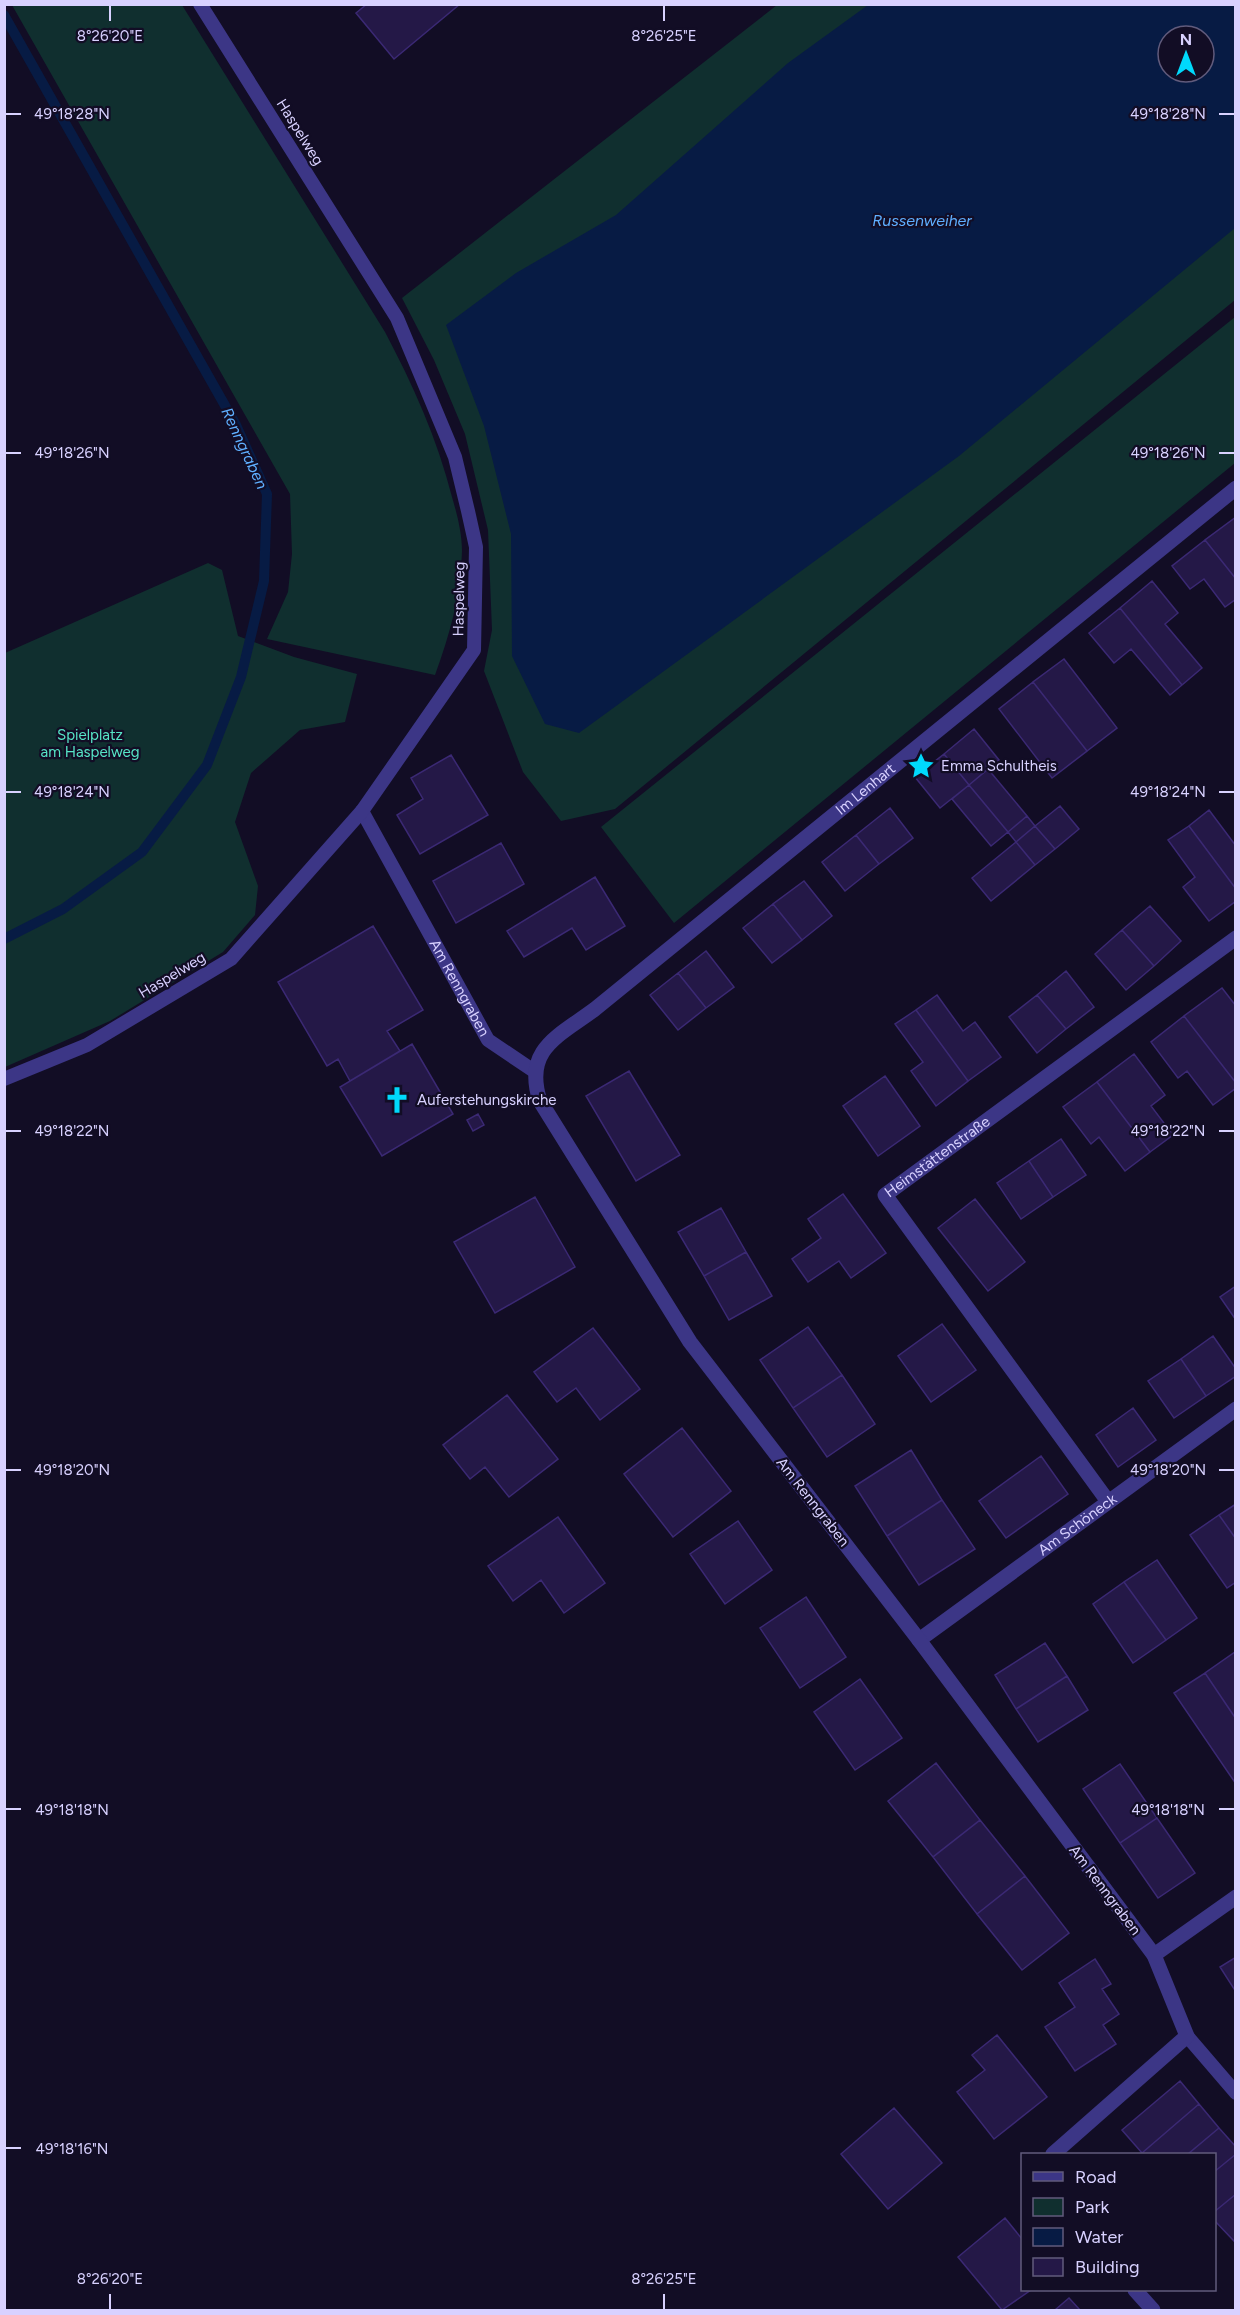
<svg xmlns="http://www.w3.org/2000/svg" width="1240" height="2315" font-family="Figtree,sans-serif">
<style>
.green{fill:#102f2f;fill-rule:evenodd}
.water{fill:#071b44;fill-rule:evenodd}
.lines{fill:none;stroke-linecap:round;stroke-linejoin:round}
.stream{stroke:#071b44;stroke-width:10}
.building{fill:#241847;stroke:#3b2974;stroke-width:1.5}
.lane{stroke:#3c3686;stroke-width:14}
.street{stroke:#3c3686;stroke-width:15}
.ticks{fill:none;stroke:#d8d1ff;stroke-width:2}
.labels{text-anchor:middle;stroke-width:4.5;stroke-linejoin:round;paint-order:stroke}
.street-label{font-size:15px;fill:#d8d1ff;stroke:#120d25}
.park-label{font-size:15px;fill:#57e5c7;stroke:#120d25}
.poi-label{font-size:15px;fill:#d8d1ff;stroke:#120d25;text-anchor:start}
.water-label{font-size:16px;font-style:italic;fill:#5fafff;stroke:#120d25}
.ticks-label{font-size:15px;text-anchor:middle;fill:#d8d1ff;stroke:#120d25;stroke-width:4.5;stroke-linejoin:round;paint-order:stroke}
</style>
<rect width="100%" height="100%" fill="#120d25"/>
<path class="green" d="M12,5H182L385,332C413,385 437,438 452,497C457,514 462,533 462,551C461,595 450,634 435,675L267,639L288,592L292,554L290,494Z
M777,5H1235V300L615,809L561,821L523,772L484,671L492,630L488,530L465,434L434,360L402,298ZM1168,36H1204V72H1168Z
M1235,317V463L674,923L601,827Z
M208,563L222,570L238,636L294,657L357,674L345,722L300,730L251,773L235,822L258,886L255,915L223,952L110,1021L5,1067V653Z"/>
<path class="water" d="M868,5H1235V228L959,456L579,733L545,724L512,656L511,534L484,426L446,325L516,273L616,215L788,63ZM1168,36H1204V72H1168Z"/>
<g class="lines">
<path class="stream" d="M4,15L236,425L267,494L264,581L241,677L207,765L142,852L63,909L4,939"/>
</g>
<path class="building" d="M367,4H460L394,59L356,13Z
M1236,517V579L1205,540Z
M1205,540L1236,579V599L1225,607L1204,579L1190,589L1172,566Z
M1152,581L1178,613L1165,624L1202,668L1182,685L1120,608Z
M1120,608L1182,685L1170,695L1131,649L1114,663L1089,633Z
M1064,659L1117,728L1087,751L1033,682Z
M1033,682L1087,751L1052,778L999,709Z
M974,729L999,760L969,785L944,754Z
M944,754L969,785L940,808L915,777Z
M451,755L488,815L420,854L397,815L423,799L411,778Z
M988,769L1027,816L1008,832L969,785Z
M969,785L1008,832L991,846L952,799Z
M1060,806L1079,829L1055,849L1035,826Z
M890,808L913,838L879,864L856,835Z
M1209,810L1236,846V889L1189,826Z
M1027,816L1035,826L1016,842L1008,832Z
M1035,826L1055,849L1035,865L1016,842Z
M1189,826L1236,889V901L1209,921L1183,887L1195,877L1168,840Z
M856,835L879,864L845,891L822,862Z
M1016,842L1035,865L991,901L972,878Z
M501,843L524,884L456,923L433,881Z
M595,877L625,926L586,950L572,928L524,957L507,931Z
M804,881L832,916L802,940L773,904Z
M773,904L802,940L772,963L743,928Z
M1150,906L1181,941L1154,966L1122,930Z
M373,926L423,1010L387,1031L400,1051L350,1081L338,1059L327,1066L278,982Z
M1122,930L1154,966L1126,990L1095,954Z
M706,951L734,987L706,1008L678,973Z
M1066,971L1094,1007L1066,1029L1037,995Z
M678,973L706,1008L678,1030L650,995Z
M1222,988L1236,1006V1083L1184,1016Z
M937,995L963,1031L975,1022L1001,1057L968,1081L916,1010Z
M1037,995L1066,1029L1037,1053L1009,1017Z
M916,1010L968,1081L936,1106L911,1071L923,1062L895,1024Z
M1184,1016L1236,1083V1088L1213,1105L1187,1071L1178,1078L1151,1042Z
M412,1044L453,1114L382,1156L340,1087Z
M1134,1054L1165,1095L1151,1106L1173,1135L1150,1152L1097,1082Z
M629,1071L680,1155L636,1181L586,1096Z
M885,1076L920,1126L878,1156L843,1106Z
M1097,1082L1150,1152L1125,1171L1099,1137L1091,1144L1063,1107Z
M478,1114L484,1125L473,1131L467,1120Z
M1061,1139L1086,1175L1053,1197L1029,1161Z
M1029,1161L1053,1197L1021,1219L997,1183Z
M843,1194L886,1253L851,1278L839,1261L808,1282L792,1259L821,1238L808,1219Z
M535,1197L575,1267L495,1313L454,1242Z
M975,1199L1025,1262L988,1291L938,1228Z
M721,1208L746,1252L704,1276L678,1232Z
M746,1252L772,1296L729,1320L704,1276Z
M1236,1286V1320L1220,1297Z
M942,1324L976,1370L931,1402L898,1356Z
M808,1327L842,1375L793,1408L760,1360Z
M593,1328L640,1389L600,1420L576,1388L557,1402L534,1372Z
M1213,1336L1236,1369V1376L1206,1396L1181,1359Z
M1181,1359L1206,1396L1174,1418L1148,1381Z
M842,1375L875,1424L827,1457L793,1408Z
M507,1395L558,1459L509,1497L485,1467L470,1479L443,1445Z
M1133,1408L1156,1440L1118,1467L1096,1435Z
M682,1428L731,1491L673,1537L624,1474Z
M911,1450L942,1500L887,1536L855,1486Z
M1041,1456L1068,1494L1006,1538L979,1501Z
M942,1500L975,1549L919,1585L887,1536Z
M1236,1504V1539L1219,1515Z
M1219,1515L1236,1539V1582L1227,1588L1190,1535Z
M558,1517L605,1583L564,1613L541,1580L513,1601L488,1566Z
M738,1521L772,1570L725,1604L690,1554Z
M1157,1560L1197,1618L1166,1640L1124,1582Z
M1124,1582L1166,1640L1133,1663L1093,1604Z
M806,1597L846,1657L800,1688L760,1628Z
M1045,1643L1067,1676L1016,1709L995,1675Z
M1235,1652L1236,1653V1719L1205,1673Z
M1205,1673L1236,1719V1784L1174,1693Z
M1067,1676L1088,1710L1038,1742L1016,1709Z
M860,1679L902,1738L855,1770L814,1712Z
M936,1763L980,1820L933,1857L888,1801Z
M1120,1764L1157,1818L1120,1843L1083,1789Z
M1157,1818L1195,1873L1158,1898L1120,1843Z
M980,1820L1025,1876L977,1914L933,1857Z
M1025,1876L1069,1933L1022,1970L977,1914Z
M1236,1957V1992L1220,1967Z
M1095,1959L1111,1984L1102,1989L1119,2014L1103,2025L1116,2044L1075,2071L1045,2027L1075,2007L1059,1983Z
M997,2035L1047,2097L994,2139L957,2092L985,2070L972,2055Z
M1180,2081L1199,2104L1142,2153L1122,2130Z
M1199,2104L1219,2128L1188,2154H1143L1142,2153Z
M894,2108L942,2163L888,2209L841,2154Z
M1219,2128L1236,2147V2154L1214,2172V2154H1188Z
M1236,2154V2194L1214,2212V2172Z
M1236,2194V2240L1234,2241L1214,2220V2212Z
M1005,2218L1022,2239V2290H1031L1002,2310L958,2257Z
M1069,2298L1080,2310H1055Z"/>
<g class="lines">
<g class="lane">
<path id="s1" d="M362,811L488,1040L534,1071"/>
<path d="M4,1079L87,1045L231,959L362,811L474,650L476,547L468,511L455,457L397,318L200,4"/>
<path d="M1187,2036L1236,2093"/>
</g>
<g class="street">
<path id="s2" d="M1107,1500L885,1195L1236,938"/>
<path id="s3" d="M919,1640L1236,1409"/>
<path d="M1154,1955L1236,1897"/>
<path id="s4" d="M1053,2154L1187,2036L1154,1955L919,1640L690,1342L540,1101C523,1049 559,1036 595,1009L1236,488"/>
<path d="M1135,2290L1153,2310"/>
</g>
</g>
<path class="ticks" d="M110,6V21M664,6V21M6,114H21M1219,114H1234M6,453H21M1219,453H1234M6,792H21M1219,792H1234M6,1131H21M1219,1131H1234M6,1470H21M1219,1470H1234M6,1809H21M1219,1809H1234M6,2148H21M110,2294V2309M664,2294V2309"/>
<defs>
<symbol id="sight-bare" viewBox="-9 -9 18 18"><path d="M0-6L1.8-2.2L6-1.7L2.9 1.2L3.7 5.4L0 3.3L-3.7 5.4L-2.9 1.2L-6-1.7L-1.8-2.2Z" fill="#00d9fc" stroke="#120d25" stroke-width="2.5" paint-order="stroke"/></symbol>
<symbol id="church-bare" viewBox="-9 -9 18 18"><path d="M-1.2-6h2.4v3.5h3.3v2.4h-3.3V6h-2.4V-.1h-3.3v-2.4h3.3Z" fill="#00d9fc" stroke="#120d25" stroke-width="2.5" paint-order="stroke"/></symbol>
</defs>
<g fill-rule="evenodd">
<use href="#sight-bare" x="902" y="747" width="38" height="38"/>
<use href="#church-bare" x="378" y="1081" width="38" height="38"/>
</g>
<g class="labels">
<g class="street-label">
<text transform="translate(300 132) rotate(58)" y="5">Haspelweg</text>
<text transform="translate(459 599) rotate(-89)" y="5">Haspelweg</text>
<text dy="5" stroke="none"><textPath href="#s4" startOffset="1786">Im Lenhart</textPath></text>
<text transform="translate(172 975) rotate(-31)" y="5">Haspelweg</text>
<text dy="5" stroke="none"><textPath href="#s1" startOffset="202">Am Renngraben</textPath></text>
<text dy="5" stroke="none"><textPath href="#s2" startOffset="442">Heimstättenstraße</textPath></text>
<text transform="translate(813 1502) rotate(52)" y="5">Am Renngraben</text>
<text dy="5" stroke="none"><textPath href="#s3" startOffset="196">Am Schöneck</textPath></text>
<text transform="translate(1105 1890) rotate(53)" y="5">Am Renngraben</text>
</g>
<g class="park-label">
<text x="90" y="740">Spielplatz<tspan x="90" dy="17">am Haspelweg</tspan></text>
</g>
<g class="poi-label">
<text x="941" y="771">Emma Schultheis</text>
<text x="417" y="1105">Auferstehungskirche</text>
</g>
<g class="water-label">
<text x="922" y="226">Russenweiher</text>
<text transform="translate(245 448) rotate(65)" y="6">Renngraben</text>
</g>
</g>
<g class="ticks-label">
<text x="110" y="41">8°26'20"E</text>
<text x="664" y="41">8°26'25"E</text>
<text x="72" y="119">49°18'28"N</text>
<text x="1168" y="119">49°18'28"N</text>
<text x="72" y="458">49°18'26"N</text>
<text x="1168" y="458">49°18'26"N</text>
<text x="72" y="797">49°18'24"N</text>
<text x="1168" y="797">49°18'24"N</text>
<text x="72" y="1136">49°18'22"N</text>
<text x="1168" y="1136">49°18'22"N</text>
<text x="72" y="1475">49°18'20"N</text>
<text x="1168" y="1475">49°18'20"N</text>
<text x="72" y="1815">49°18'18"N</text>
<text x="1168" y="1815">49°18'18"N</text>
<text x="72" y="2154">49°18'16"N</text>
<text x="110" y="2284">8°26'20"E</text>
<text x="664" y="2284">8°26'25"E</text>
</g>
<rect width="1240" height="2315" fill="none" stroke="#d8d1ff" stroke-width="12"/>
<rect x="1021" y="2153" width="195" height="138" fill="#120d25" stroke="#615b7c" stroke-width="1.5"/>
<rect x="1033" y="2172" width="30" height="9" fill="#3c3686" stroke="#615b7c" stroke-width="1.5"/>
<text x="1075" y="2183" font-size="18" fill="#d8d1ff">Road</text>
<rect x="1033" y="2198" width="30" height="18" fill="#102f2f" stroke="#615b7c" stroke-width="1.5"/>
<text x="1075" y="2213" font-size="18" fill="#d8d1ff">Park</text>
<rect x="1033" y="2228" width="30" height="18" fill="#071b44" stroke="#615b7c" stroke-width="1.5"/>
<text x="1075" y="2243" font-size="18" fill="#d8d1ff">Water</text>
<rect x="1033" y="2258" width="30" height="18" fill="#241847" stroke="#615b7c" stroke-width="1.5"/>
<text x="1075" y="2273" font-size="18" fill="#d8d1ff">Building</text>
<g transform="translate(1186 54)"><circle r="28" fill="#120d25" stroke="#615b7c" stroke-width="1.5"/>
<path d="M0-4.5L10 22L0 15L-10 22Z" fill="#00d9fc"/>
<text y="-9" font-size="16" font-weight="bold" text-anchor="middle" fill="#d8d1ff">N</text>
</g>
</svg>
